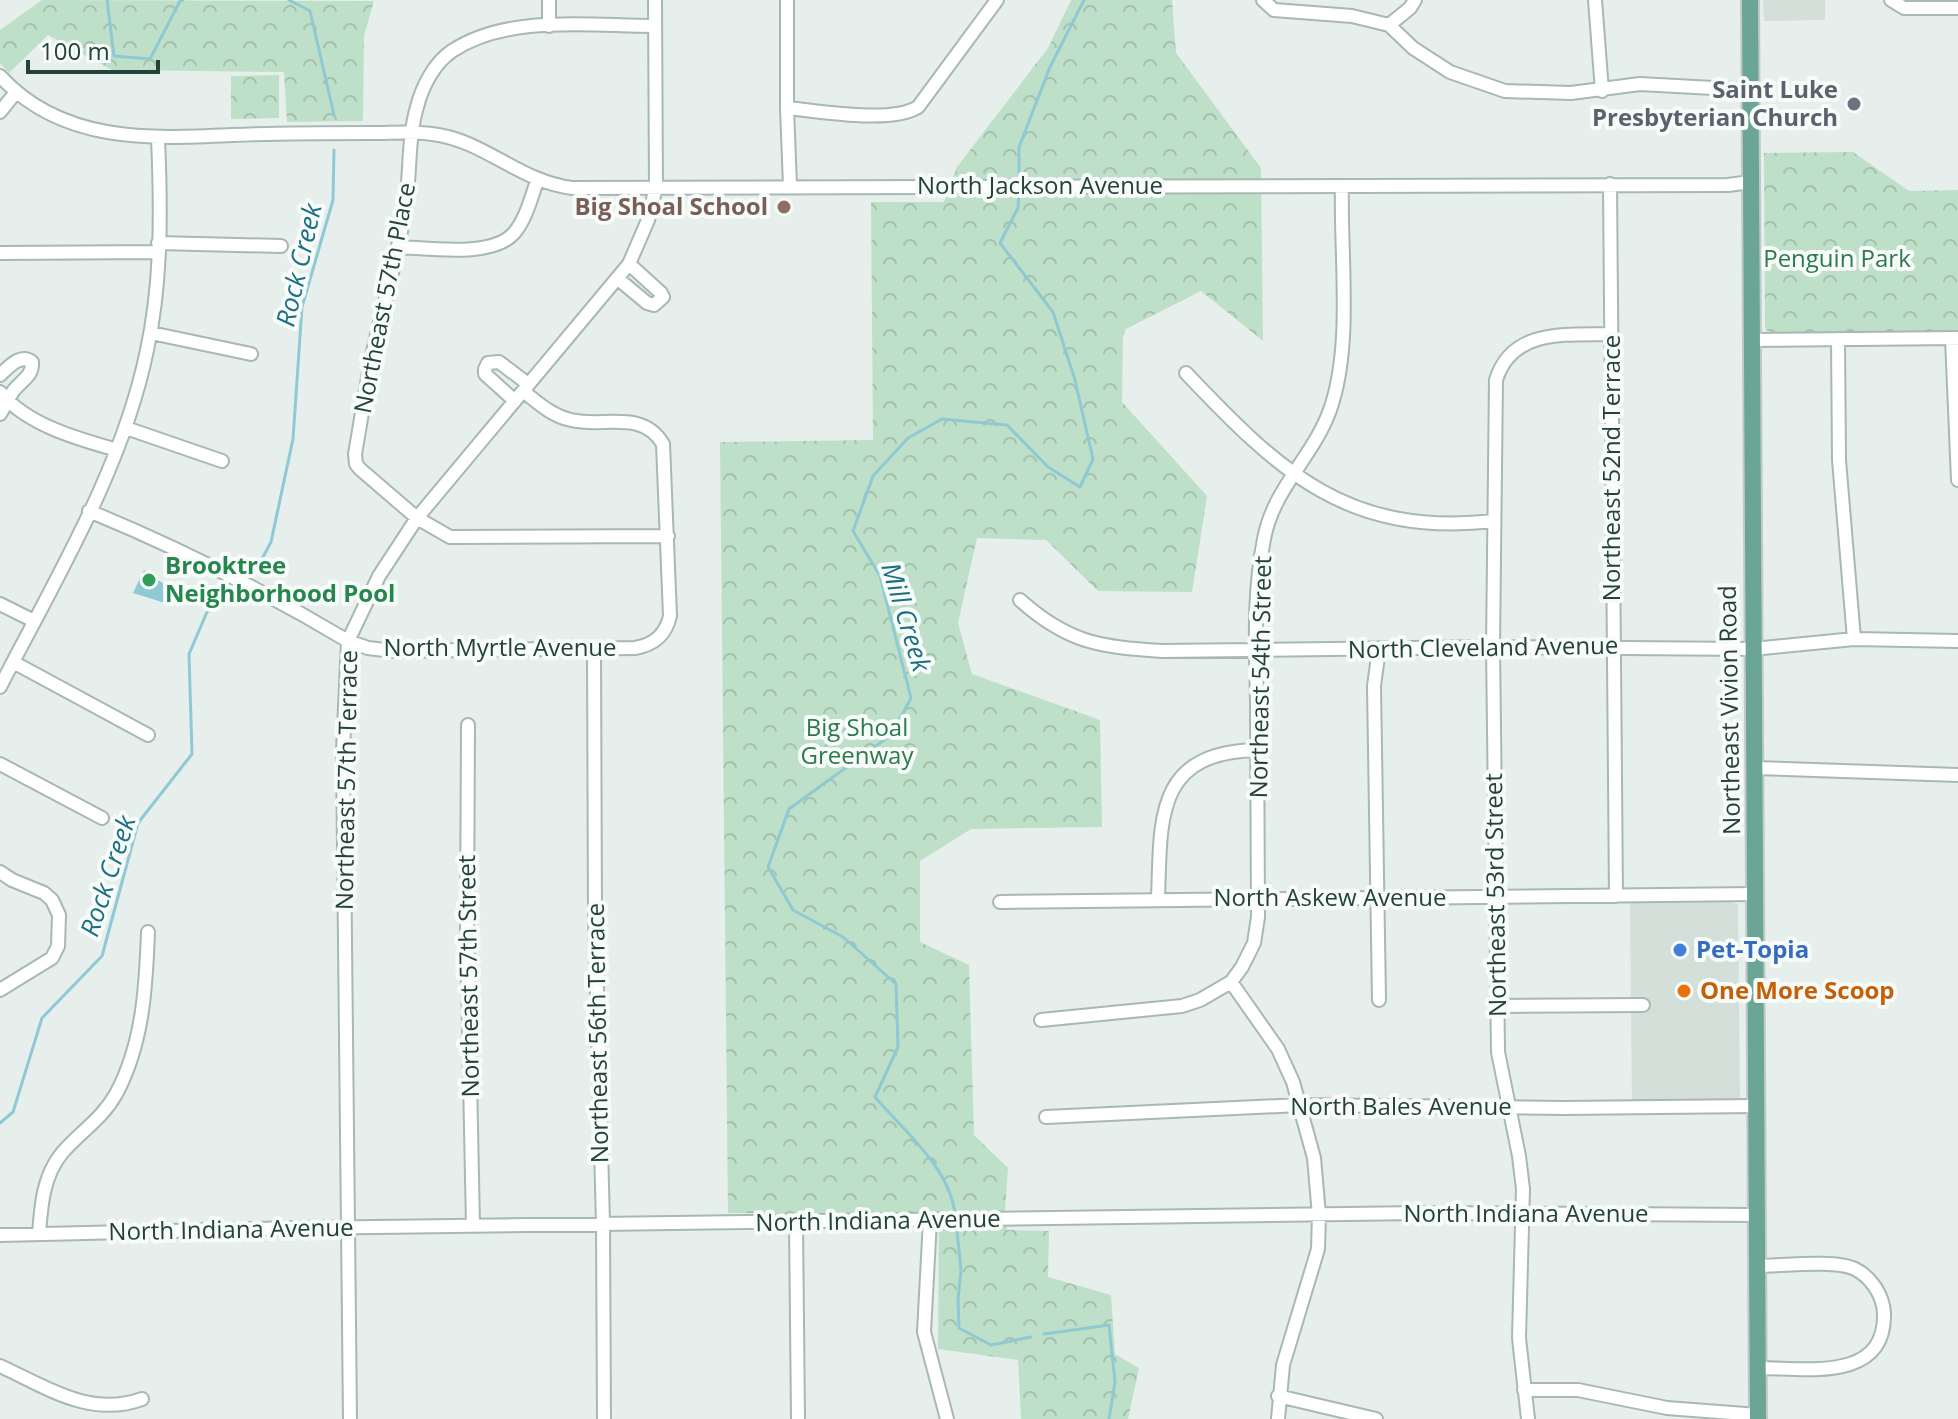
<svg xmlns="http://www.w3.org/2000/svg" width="1958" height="1419" font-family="'Open Sans',sans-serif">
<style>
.built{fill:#d4dfda}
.park{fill:url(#park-crowns)}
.water{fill:#8ec9d4}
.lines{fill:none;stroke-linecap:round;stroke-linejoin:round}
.stream{stroke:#8ec9d4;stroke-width:3}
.minor-casing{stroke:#a8b8b2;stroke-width:16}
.major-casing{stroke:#c2cac8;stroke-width:20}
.minor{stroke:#fff;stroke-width:12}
.major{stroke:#6aa596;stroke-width:16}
.worship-dot{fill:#6b7280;stroke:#f7fbf9;stroke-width:3}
.education-dot{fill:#8d6e63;stroke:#f7fbf9;stroke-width:3}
.leisure-dot{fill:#2e9e5b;stroke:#f7fbf9;stroke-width:3}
.shop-dot{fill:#3f7fe0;stroke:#f7fbf9;stroke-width:3}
.food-dot{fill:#e8710a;stroke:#f7fbf9;stroke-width:3}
.labels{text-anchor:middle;stroke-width:8;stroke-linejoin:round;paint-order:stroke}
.worship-label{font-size:24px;font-weight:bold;fill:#5b616d;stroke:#f7fbf9;text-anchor:end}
.street-label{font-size:24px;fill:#24423a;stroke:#f7fbf9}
.education-label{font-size:24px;font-weight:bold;fill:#785e54;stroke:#f7fbf9;text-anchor:end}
.park-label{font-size:24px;fill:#2d7a4b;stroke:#f7fbf9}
.leisure-label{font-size:24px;font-weight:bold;fill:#27864d;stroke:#f7fbf9;text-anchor:start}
.shop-label{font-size:24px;font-weight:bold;fill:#366cbe;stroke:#f7fbf9;text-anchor:start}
.food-label{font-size:24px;font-weight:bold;fill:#c56008;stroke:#f7fbf9;text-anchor:start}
.water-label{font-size:26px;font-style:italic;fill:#1c6f80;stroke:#f7fbf9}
</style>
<defs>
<pattern id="park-crowns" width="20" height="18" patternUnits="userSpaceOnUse" patternTransform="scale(2)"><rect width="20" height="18" fill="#bfe0c8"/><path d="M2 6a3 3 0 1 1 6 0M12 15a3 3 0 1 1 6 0" fill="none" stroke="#a4c1ad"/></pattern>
</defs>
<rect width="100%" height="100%" fill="#e6efeb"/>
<path class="built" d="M1763,0H1825V20L1764,21Z
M1726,901L1738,904L1740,1101L1632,1105L1630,903Z"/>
<path class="park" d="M42,0L374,1L364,36L363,121L287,122L284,72L112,70L48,35L9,73L0,63V30Z
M1071,0H1172L1176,53L1261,168L1263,341L1201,291L1126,329L1123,336L1122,402L1207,496L1192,592L1098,591L1046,540L977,538L958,623L972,674L1100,720L1102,827L971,829L920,861V942L969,965L974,1135L1008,1168L1005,1211L1007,1230L1049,1231L1048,1277L1111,1295L1115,1354L1139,1368L1128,1419H1021L1018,1360L938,1349L939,1214L728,1213L720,442L873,440L871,202H944L957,167L1048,48Z
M279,75V118L231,119V76Z
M1853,152L1909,191L1958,190V332L1782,334L1767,331L1765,327L1764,153Z"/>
<path class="water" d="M144,570L171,589L165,603L133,593Z"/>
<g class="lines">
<path class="stream" d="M107,0L114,56L150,59L180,1L183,0
M289,0L310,11L334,115
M1019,182V147L1050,67L1084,0
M254,574L271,542L293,439L302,307L333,200L334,150
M0,1123L13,1112L42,1018L102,956L138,823L192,754L189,654L207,612L239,596
M955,1214C950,1168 904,1131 875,1097L898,1047L896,984L843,937L793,910L768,867L789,809L891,735L911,698L880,576L853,531L873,476L908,438L942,419L1007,425L1048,467L1080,487L1093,459L1075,380L1053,312L1000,243L1018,208L1019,190
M956,1222L961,1270L958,1300L959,1328L991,1345L1031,1337
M1044,1334L1109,1325L1115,1382L1109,1419"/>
<defs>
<path id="minor" d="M549,0V26
M787,0V108L790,186
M1263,0L1274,10L1352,16L1389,25L1413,48L1450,72L1505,91L1571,93L1640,84L1749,90
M1595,0L1602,91
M1891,0L1904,8H1958
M1389,25L1410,8L1415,0
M654,26C590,26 508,14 452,51C434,63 422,87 417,107C407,140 411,181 404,216C396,262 383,307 373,352C366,386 361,420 355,454L356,464L360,469L417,518L450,537L668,536
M0,76C61,143 149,139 232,135C279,133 325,133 372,133C392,133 412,131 432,134C484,140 518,181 572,188L1728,185L1750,182
M787,108C819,111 891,124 918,107L997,0
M0,112L16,92
M1610,184L1616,896
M158,243L281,246
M398,247C429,248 493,258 514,233C526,219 531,198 537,181
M0,253L158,252
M617,278L647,303L654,305L663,297L661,293L629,264
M151,333L251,354
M1952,338L1958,480
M1838,339L1839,460L1854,639
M1751,340L1958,338
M1186,373C1280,472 1347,537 1494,521
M0,375C9,367 20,353 32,362C33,376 22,380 14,390C9,397 5,406 0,414
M0,392C27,425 78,439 117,450
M515,401L485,374V369L488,363L499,362L528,384
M126,428L222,461
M89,511C179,548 264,591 348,641L368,648L393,651L635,648C654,645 666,634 670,616L663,444C642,409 604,428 571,420C552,416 538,403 523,391
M1020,600C1068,643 1100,647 1162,651L1493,647L1753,649L1854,639L1958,641
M0,604L34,621
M594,648L595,914L603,1224L604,1419
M13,662L148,735
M0,687C55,580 123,468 147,350C162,281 161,208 158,138
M468,725L467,929L473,1226
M0,764L102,818
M1755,768L1958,775
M0,872L12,880L44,893L52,900L59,915L58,946L52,958L0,990
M1158,899C1161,819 1154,752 1258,750
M1000,902L1756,894
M1231,982L1278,1049L1293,1082L1314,1158L1319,1215L1318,1249L1283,1365L1278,1419
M1379,1000L1374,686L1379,649
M1497,1006L1643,1005
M1041,1020L1182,1006L1200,1000L1231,982L1242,967L1254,943L1258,917C1258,846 1258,775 1257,703C1256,649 1253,593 1264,539C1273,489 1313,457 1330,410C1353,345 1340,255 1342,186
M1046,1117L1300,1105L1563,1108L1757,1106
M930,1220L924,1332L947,1419
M796,1223L798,1419
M39,1234C41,1206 43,1176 62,1153C80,1132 102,1119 116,1094C143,1044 146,987 148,932
M0,1235L299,1228L1421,1213L1757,1215
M1757,1266C1781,1266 1835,1259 1855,1269C1871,1277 1883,1295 1884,1313C1886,1383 1805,1368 1758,1368
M0,1366C46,1387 90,1418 142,1399
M1524,1390H1578L1667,1408L1758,1415
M1278,1396L1376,1419
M350,1419L343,750L348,641L379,576L417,518L629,264L648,220L656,187L655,0
M1528,1419L1519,1338L1523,1189L1519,1156L1498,1052L1493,647L1496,380C1512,328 1567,335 1611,334"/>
<path id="major" d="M1750,0L1758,1419"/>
</defs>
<use href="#minor" class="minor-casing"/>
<use href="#major" class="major-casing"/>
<use href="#minor" class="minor"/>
<use href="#major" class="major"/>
</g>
<circle class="worship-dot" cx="1854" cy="104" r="8"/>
<circle class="education-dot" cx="784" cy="207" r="8"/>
<circle class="leisure-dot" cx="149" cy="580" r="8"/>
<circle class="shop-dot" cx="1680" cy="950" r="8"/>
<circle class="food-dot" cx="1684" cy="991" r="8"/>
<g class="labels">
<g class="worship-label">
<text x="1838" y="98">Saint Luke<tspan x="1838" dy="28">Presbyterian Church</tspan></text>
</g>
<g class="street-label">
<text x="1040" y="194">North Jackson Avenue</text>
<text transform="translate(385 298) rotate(-79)" y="8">Northeast 57th Place</text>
<text transform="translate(1612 468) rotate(-90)" y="8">Northeast 52nd Terrace</text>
<text x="500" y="656">North Myrtle Avenue</text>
<text transform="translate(1483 648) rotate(-1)" y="8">North Cleveland Avenue</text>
<text transform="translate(1261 677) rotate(-89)" y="8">Northeast 54th Street</text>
<text transform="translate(1730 710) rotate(-91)" y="8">Northeast Vivion Road</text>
<text transform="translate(347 780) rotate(-89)" y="8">Northeast 57th Terrace</text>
<text transform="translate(1496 895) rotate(-91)" y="8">Northeast 53rd Street</text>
<text x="1330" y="906">North Askew Avenue</text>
<text transform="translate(469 976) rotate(-91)" y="8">Northeast 57th Street</text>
<text transform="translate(598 1033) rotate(-91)" y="8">Northeast 56th Terrace</text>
<text x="1401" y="1115">North Bales Avenue</text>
<text x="1526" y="1222">North Indiana Avenue</text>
<text transform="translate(878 1221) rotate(-1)" y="8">North Indiana Avenue</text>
<text transform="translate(231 1230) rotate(-1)" y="8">North Indiana Avenue</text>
</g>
<g class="education-label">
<text x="768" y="215">Big Shoal School</text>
</g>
<g class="park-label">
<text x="1837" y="267">Penguin Park</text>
<text x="857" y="736">Big Shoal<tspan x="857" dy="28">Greenway</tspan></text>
</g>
<g class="leisure-label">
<text x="165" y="574">Brooktree<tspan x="165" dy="28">Neighborhood Pool</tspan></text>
</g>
<g class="shop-label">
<text x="1696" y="958">Pet-Topia</text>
</g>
<g class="food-label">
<text x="1700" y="999">One More Scoop</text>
</g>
<g class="water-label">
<text transform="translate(299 265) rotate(-77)" y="9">Rock Creek</text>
<text transform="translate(906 617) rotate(73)" y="9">Mill Creek</text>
<text transform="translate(108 876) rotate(-72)" y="9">Rock Creek</text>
</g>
</g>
<path d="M28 60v12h130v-12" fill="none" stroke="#24423a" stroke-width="4"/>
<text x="40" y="60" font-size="24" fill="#24423a" stroke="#f7fbf9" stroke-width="6" paint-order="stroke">100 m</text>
</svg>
